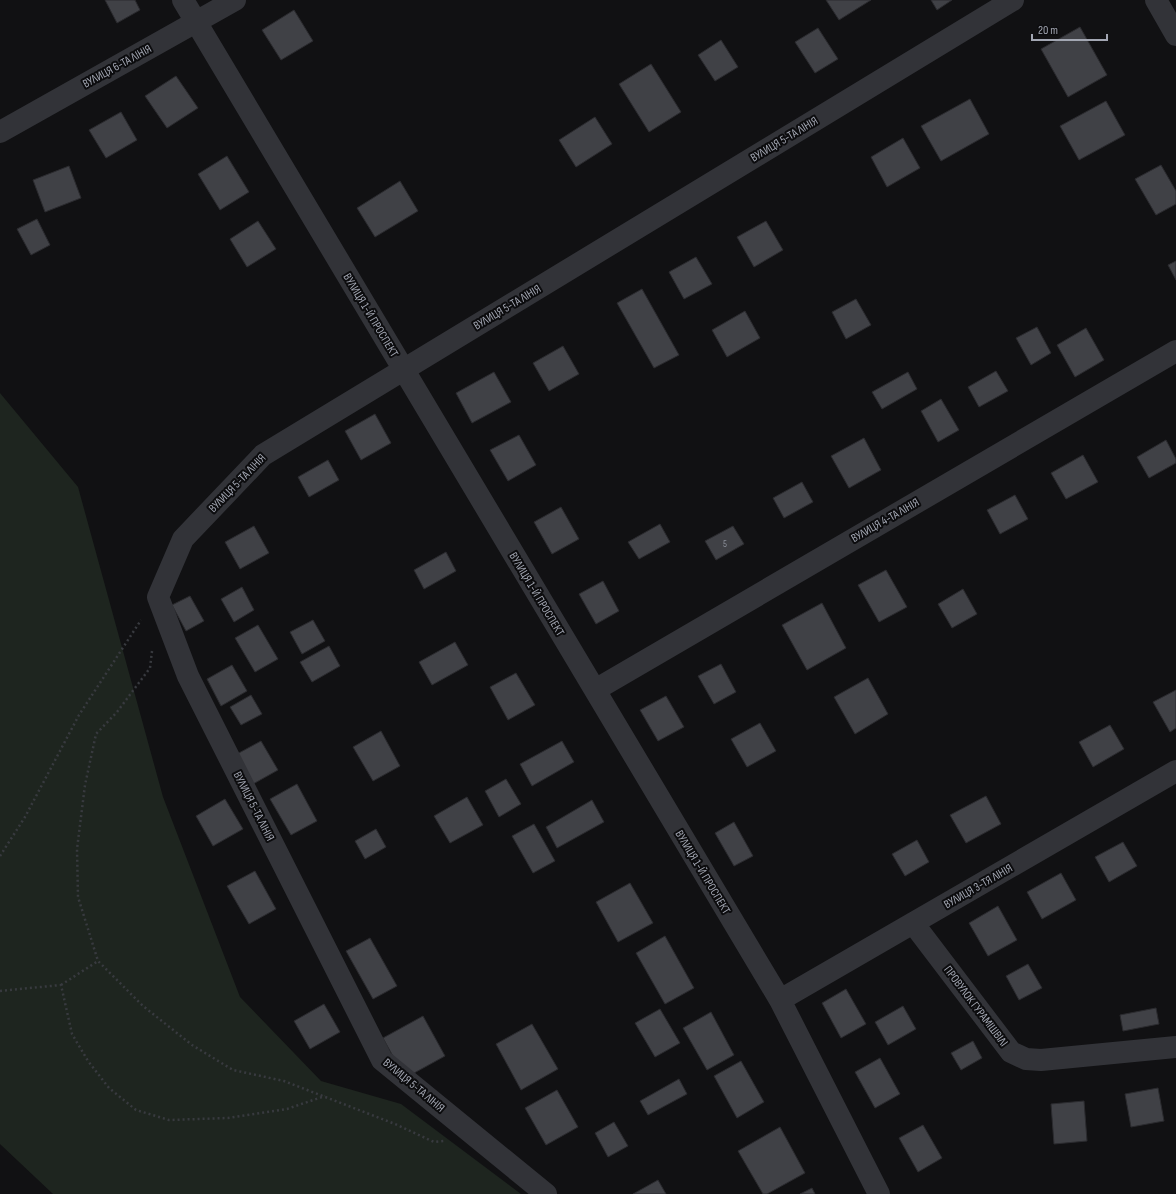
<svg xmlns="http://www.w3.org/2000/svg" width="1176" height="1194" font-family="'Sofia Sans Condensed',sans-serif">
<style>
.green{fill:#1e251f}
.building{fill:#404146;stroke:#2b2b2f}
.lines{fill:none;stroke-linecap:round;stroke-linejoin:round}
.path{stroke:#383a3f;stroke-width:2.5;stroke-dasharray:2 3;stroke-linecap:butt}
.minor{stroke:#323338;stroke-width:22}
.labels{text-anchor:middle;stroke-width:4;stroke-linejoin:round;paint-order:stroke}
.number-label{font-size:10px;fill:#8a8e98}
.street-label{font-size:12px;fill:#a3a7b3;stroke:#0c0c0e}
</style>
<rect width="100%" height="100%" fill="#111113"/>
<path class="green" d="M0,393L78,487L163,797L240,997L321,1081L401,1104L521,1194H53L0,1144Z"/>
<path class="building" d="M105,0H135L140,10L117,23Z
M826,0H871L839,20Z
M931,0H952L937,10Z
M294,10L313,41L281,60L262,30Z
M1080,27L1107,75L1068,97L1041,49Z
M818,28L838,59L815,73L795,42Z
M721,40L738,67L715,81L698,55Z
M651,64L681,112L649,132L619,84Z
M176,76L198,108L167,128L145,96Z
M970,99L989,134L941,161L921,126Z
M1106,101L1125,135L1079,160L1060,126Z
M121,112L137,140L106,158L89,130Z
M595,117L612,144L576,167L559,140Z
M903,138L920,168L887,187L871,157Z
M227,156L249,192L220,210L198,174Z
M1161,165L1176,191V204L1156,215L1135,179Z
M69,166L81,198L45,212L33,180Z
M400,181L418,211L375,237L357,208Z
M37,219L50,245L31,255L17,229Z
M258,221L276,249L247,267L230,239Z
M766,221L783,250L754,267L737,237Z
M696,257L712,284L684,299L669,272Z
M1176,261V280L1168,265Z
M642,289L679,355L654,368L617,303Z
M856,299L871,325L846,339L832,312Z
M745,311L760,338L727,357L712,330Z
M1037,327L1051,353L1031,365L1016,338Z
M1086,328L1104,360L1075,377L1057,345Z
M563,346L579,374L549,391L533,363Z
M996,371L1008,391L979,407L968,387Z
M494,372L511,402L472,423L456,393Z
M908,372L917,389L882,409L872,392Z
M941,399L959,430L938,442L921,411Z
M375,414L391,443L361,460L345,431Z
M519,435L536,465L508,481L490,450Z
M864,438L881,470L849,488L831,456Z
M1166,440L1176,459V463L1149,478L1137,457Z
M1083,455L1098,482L1066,499L1051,473Z
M328,460L339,480L309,497L298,477Z
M802,482L813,502L784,518L773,498Z
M1015,495L1028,519L1000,534L987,510Z
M561,507L579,539L552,554L534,522Z
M660,524L670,542L639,559L628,542Z
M254,526L269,553L240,569L225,542Z
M733,526L744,544L716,560L705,541Z
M446,552L456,571L424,589L414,570Z
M886,570L907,607L879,622L858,585Z
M603,581L619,611L596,624L579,594Z
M242,587L254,610L234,622L221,599Z
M963,589L977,614L952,628L938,604Z
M190,596L204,621L186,631L172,605Z
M822,603L846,648L807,670L782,625Z
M313,620L325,641L302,654L290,632Z
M258,625L278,659L255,672L235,638Z
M455,642L468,665L432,685L419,662Z
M329,646L340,666L312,682L300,662Z
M721,664L736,692L714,704L698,676Z
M232,665L247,691L221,706L207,679Z
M516,673L535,705L508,720L490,687Z
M868,678L888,714L855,734L834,697Z
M1176,690V728L1170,732L1153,702Z
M251,695L262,714L241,725L230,707Z
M666,696L684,727L658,741L640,710Z
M760,723L776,751L747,767L731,739Z
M1110,725L1124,749L1093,767L1079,742Z
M381,731L400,766L373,781L353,747Z
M261,741L278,770L253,784L237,754Z
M562,741L574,762L532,786L520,764Z
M506,779L521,804L499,817L485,791Z
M297,784L317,821L291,835L270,799Z
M986,796L1001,824L966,843L950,815Z
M467,797L483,825L450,843L434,816Z
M225,799L243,829L213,846L196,816Z
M592,800L604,822L557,848L546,827Z
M734,822L753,856L734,866L715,833Z
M534,824L555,861L533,873L512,836Z
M376,829L386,847L365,859L355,841Z
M917,840L929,862L905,876L892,854Z
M1123,842L1137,866L1109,882L1095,857Z
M255,871L276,909L249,924L227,886Z
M1061,873L1076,900L1042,919L1027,892Z
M630,883L653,923L618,942L596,902Z
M998,906L1017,940L988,956L969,923Z
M665,936L694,988L665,1004L636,953Z
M370,938L397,986L373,999L346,951Z
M1028,964L1042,988L1019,1000L1006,976Z
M846,989L866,1024L841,1038L822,1003Z
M324,1004L340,1032L310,1049L294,1021Z
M903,1006L916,1029L888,1045L875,1022Z
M1156,1008L1159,1024L1123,1031L1120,1015Z
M660,1009L680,1043L655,1057L635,1023Z
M711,1012L734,1055L707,1070L683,1028Z
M423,1016L445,1056L405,1078L383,1038Z
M532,1024L558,1069L521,1090L496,1044Z
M973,1041L982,1058L961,1070L951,1053Z
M880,1058L900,1094L875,1108L855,1072Z
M741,1061L764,1102L737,1118L714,1076Z
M679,1079L687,1094L648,1115L640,1101Z
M1158,1088L1164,1121L1131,1127L1125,1094Z
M557,1090L578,1127L546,1145L525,1108Z
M1084,1101L1087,1141L1054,1144L1051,1104Z
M614,1122L628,1146L608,1157L595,1133Z
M923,1125L942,1158L918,1172L899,1138Z
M780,1127L805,1173L767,1194H763L738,1151Z
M658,1180L666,1194H633Z
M812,1188L815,1194H800Z"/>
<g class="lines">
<path class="path" d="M152,651L150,668L117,712L96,734L85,785L77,849L78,897L98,961L143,1006L192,1045L233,1070L284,1081L395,1124L434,1142L444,1141
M0,856L25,817L79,715L141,620
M61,985L98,961
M0,991L61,985L72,1034L88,1061L109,1088L136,1110L169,1120L228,1118L287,1109L325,1096"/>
<path class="minor" d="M183,0L780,1000L879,1194
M1156,0L1176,35
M0,132L235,0
M595,690L1176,351
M913,923L1011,1052L1026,1059L1041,1060L1176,1047
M780,1000L1176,771
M546,1194L382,1060L188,676L158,597L183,539L263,455L1013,0"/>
</g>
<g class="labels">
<g class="number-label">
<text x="725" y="547">5</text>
</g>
<g class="street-label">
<text transform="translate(117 66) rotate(-29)" y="4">ВУЛИЦЯ 6-ТА ЛІНІЯ</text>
<text transform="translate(784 139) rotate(-31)" y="4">ВУЛИЦЯ 5-ТА ЛІНІЯ</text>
<text transform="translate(507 307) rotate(-31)" y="4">ВУЛИЦЯ 5-ТА ЛІНІЯ</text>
<text transform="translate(371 315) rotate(59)" y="4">ВУЛИЦЯ 1-Й ПРОСПЕКТ</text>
<text transform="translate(237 483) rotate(-46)" y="4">ВУЛИЦЯ 5-ТА ЛІНІЯ</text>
<text transform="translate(885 520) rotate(-30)" y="4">ВУЛИЦЯ 4-ТА ЛІНІЯ</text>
<text transform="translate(537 594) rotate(59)" y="4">ВУЛИЦЯ 1-Й ПРОСПЕКТ</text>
<text transform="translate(254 806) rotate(63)" y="4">ВУЛИЦЯ 5-ТА ЛІНІЯ</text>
<text transform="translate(703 872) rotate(59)" y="4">ВУЛИЦЯ 1-Й ПРОСПЕКТ</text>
<text transform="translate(978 886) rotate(-30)" y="4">ВУЛИЦЯ 3-ТЯ ЛІНІЯ</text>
<text transform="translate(976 1006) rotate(53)" y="4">ПРОВУЛОК ГУРАМІШВІЛІ</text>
<text transform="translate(414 1085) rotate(40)" y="4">ВУЛИЦЯ 5-ТА ЛІНІЯ</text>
</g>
</g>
<path d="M1032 34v6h75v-6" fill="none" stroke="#a3a7b3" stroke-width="2"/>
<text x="1038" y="34" font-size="12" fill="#a3a7b3" stroke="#0c0c0e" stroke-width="3" paint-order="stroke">20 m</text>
</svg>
